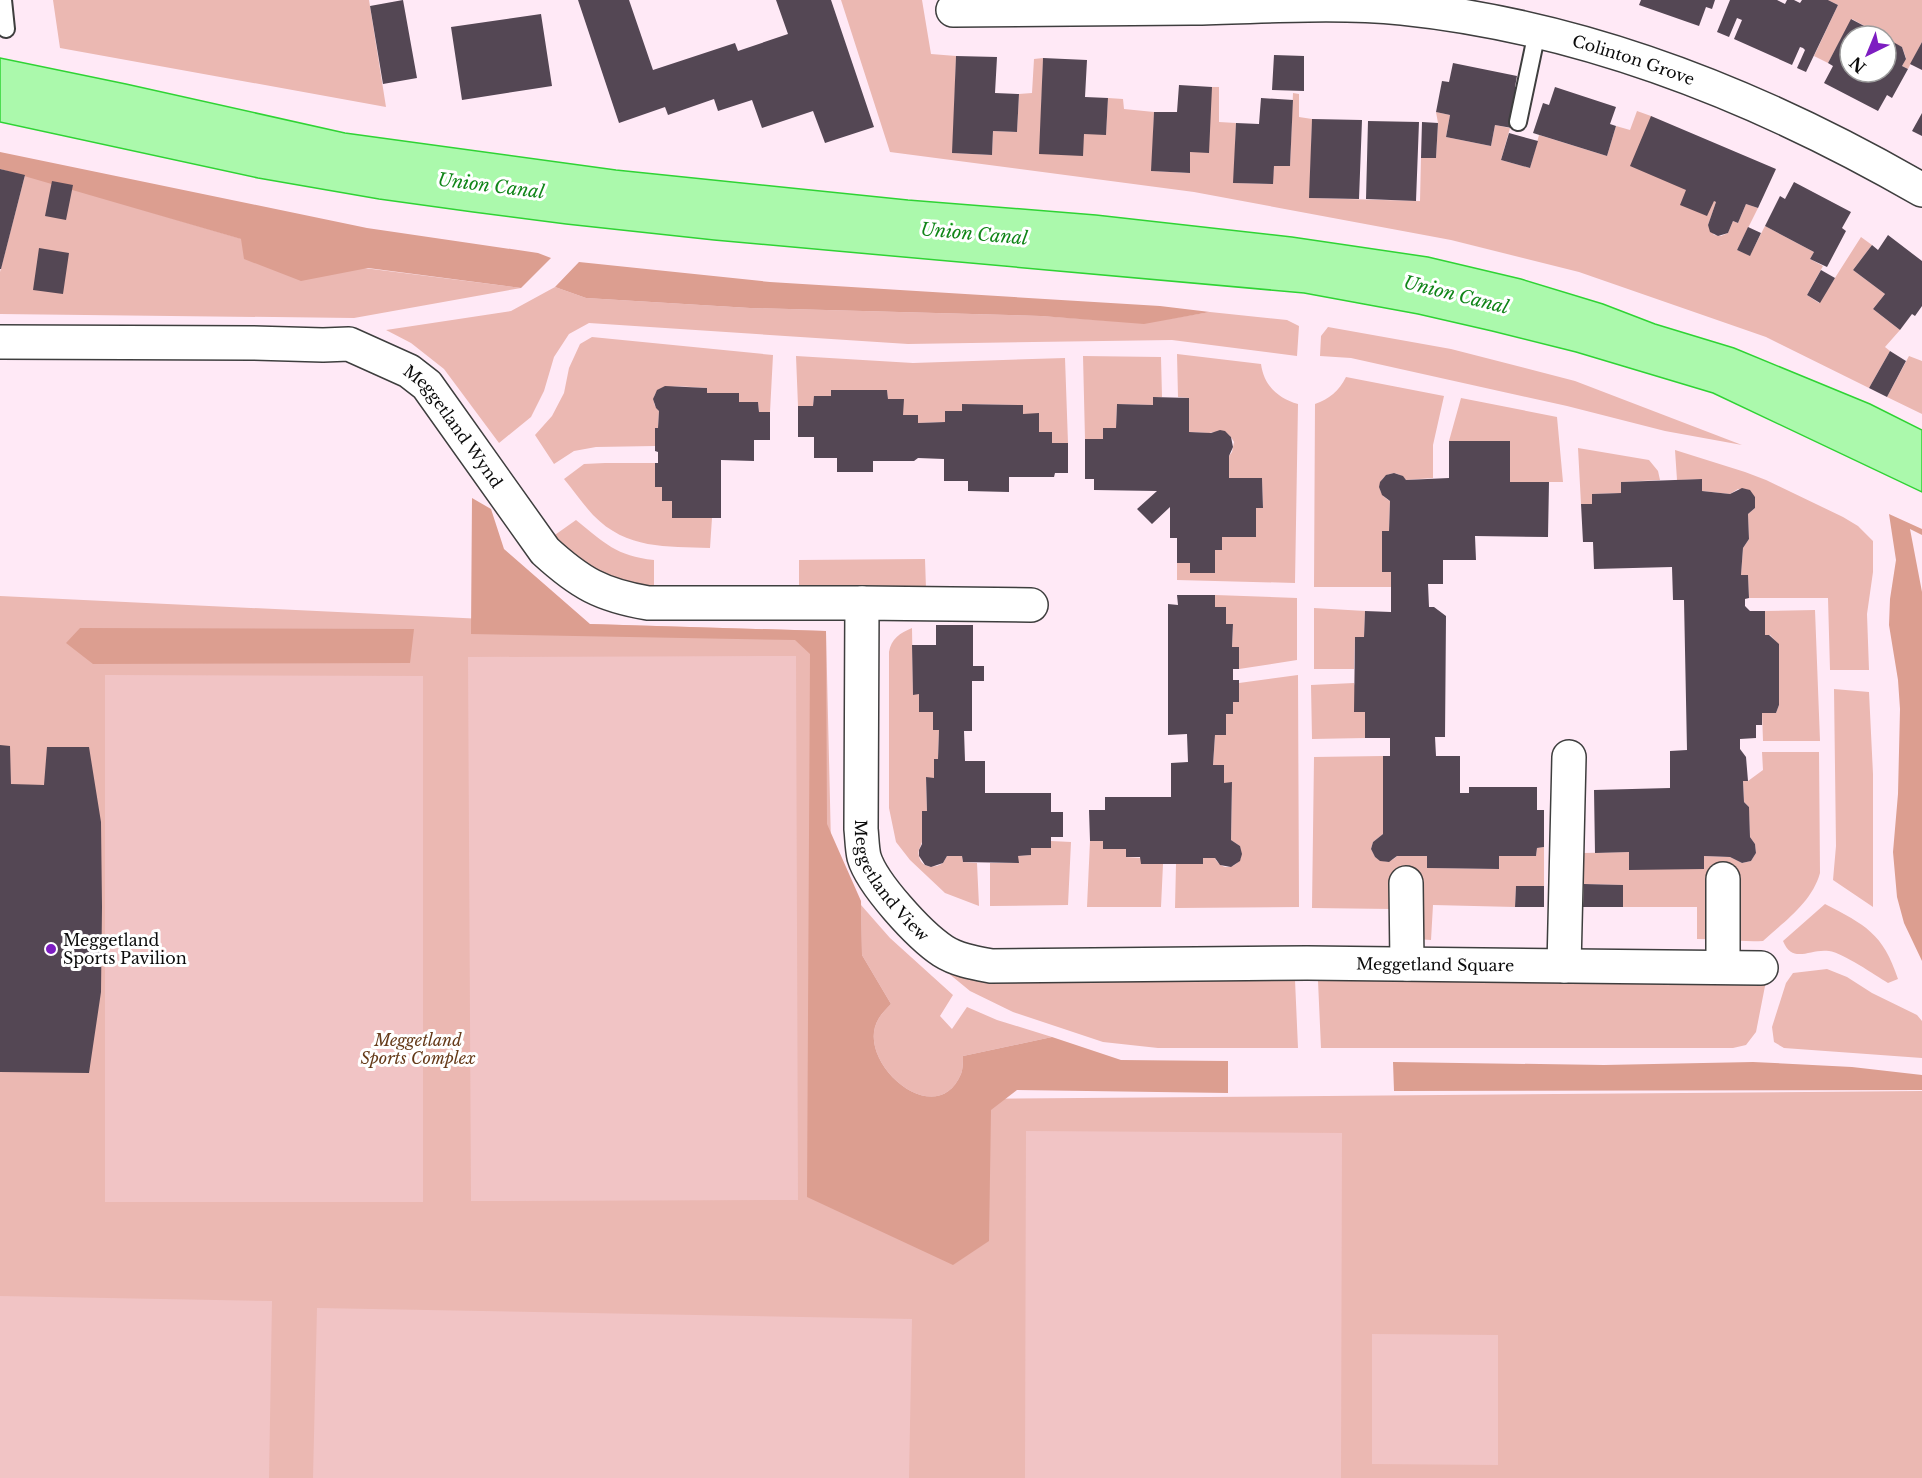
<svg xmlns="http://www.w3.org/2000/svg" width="1922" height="1478" font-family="'Libre Baskerville',serif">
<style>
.green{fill:#ebb8b2}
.forest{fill:#dc9e90}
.pitch{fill:#f1c4c5}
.water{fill:#abf9ac;stroke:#2fd334;stroke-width:1.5}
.building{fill:#544754}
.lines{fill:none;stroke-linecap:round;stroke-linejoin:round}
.service-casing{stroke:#3e3e3e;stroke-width:20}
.minor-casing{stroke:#3e3e3e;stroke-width:36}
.service{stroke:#fff;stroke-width:16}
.minor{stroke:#fff;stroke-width:33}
.poi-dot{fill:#7d1dc1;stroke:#fff;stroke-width:2}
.labels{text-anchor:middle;stroke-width:6;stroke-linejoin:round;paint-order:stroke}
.street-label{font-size:16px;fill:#0b0b0b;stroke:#fff}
.poi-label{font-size:16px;fill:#0b0b0b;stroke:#fff;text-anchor:start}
.park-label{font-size:16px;font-style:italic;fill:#653a19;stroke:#fff}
.water-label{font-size:18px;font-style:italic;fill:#108518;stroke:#fff}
</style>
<rect width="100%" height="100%" fill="#ffe9f6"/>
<path class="green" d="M53,0H369L386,107L60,48Z
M841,0H922L931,54L956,56L953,153L992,155L993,131L1017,132L1019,94L1032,93L1034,59L1043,58L1040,154L1084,134H1106L1108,98L1123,99L1124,109L1154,112L1152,171L1189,173L1190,152L1212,87H1219V122L1236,123L1234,183L1272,184L1274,166H1290L1293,93L1299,94V117L1312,119L1310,198L1420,201L1421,158H1436L1438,123L1436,112L1450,115L1446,137L1491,146L1495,125L1510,128L1501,160L1530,168L1539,135L1607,156L1616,126L1630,130L1637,111L1651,116L1716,202L1708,225L1714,235L1721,236L1728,233L1733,221L1738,223L1746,204L1758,208L1737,250L1750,255L1765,226L1814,252L1810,259L1823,266L1807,295L1819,303L1861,237L1872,245L1853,270L1885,294L1873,309L1900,330L1885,347L1890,351L1869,388L1766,337L1579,272L1451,240L1194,192L890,152Z
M1828,0H1922V42L1908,69L1902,66L1906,58L1902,47L1886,40V36H1867L1870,29L1852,19L1828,63L1814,56L1838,5Z
M25,175L242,239L364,268L521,288L354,318L0,314V272Z
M555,287L586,298L750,308L1041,316L1144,323L1210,312L1287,320L1299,326L1297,356L1172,340L908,344L589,323L569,334L554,357L544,391L531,417L499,443L444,369L411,343L386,330L511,311Z
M1328,327L1451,349L1575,381L1742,445L1665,431L1567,406L1351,358L1320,356L1321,336Z
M592,337L773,355L770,412H759L758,402H739V393H707V388C693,388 656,381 654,398C653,403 655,407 659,411L658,428H655V446L596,447L574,451L554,464L535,435L552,416L564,393L569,368L580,344Z
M1177,354L1261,364C1264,386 1278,398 1298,404L1295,583L1177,580V563H1190V573H1215V550H1222V537H1256V508H1263L1262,478H1229V456L1232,452L1234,442C1227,429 1221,431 1209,433C1203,433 1195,432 1189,432V398L1178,397Z
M796,356L913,363L1065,358L1068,443H1052V432H1039V414H1023V405L963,404L962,411H945V422L918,423V415H903V399H888L887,390H831V396L814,397L813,406H798Z
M1083,356L1161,357L1162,397L1153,398V405L1117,404L1116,428L1103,439H1085Z
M1909,356L1922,361V414L1887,397Z
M1346,377L1444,396L1433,445V478L1406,480C1390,461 1366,488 1390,501L1389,531H1382V572H1391V587H1314L1315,404C1329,399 1339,391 1346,377Z
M1461,398L1557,417L1563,482H1510V443L1449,441Z
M1578,448L1649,460L1658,471L1660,480L1621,482V493L1592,494V504H1581Z
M1675,450L1745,472L1766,480L1843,517L1858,526L1873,541V572L1867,614L1869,670H1830L1828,598H1749L1748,575H1741L1743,548L1749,539L1748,514L1755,508V497L1746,489H1738L1730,494L1702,491V479L1677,480Z
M605,463H655V487H662V501H672V518H712L710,548C666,546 627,550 593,515C583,504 574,491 564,479L584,464Z
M576,520C605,543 616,556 654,560V589L630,585L584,566L552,537Z
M925,559L926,589H799V560Z
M1215,595L1297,598V660L1239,669V647H1232L1233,625L1226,624V607H1215Z
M0,596L590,624L826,631L837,1100L1922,1091V1478H0Z
M1314,608L1365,611L1364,637H1355L1354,669H1314Z
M1815,610L1820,741H1763L1762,713H1776L1779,705V645L1770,635H1765V611Z
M912,628L913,694H919V712H933V730H939L938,759L934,760V778H926L927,811H922C922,821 924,832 922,842C921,847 917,850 919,856C921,868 934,869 943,863L947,856H962L963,862L977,863L979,906L945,893L910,860L896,842L889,808V652C891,639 900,633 912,628Z
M1298,675L1299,907L1175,908L1176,864H1203V858H1215C1221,871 1235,869 1241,858L1240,846L1231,840L1232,783H1224V765H1213L1215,735L1233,702H1239V683Z
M1354,683L1365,712V738L1312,739L1311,685Z
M1834,689L1869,692L1873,774V907L1833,880L1836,846Z
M1762,752H1819L1820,873C1812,902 1785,921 1763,941C1741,942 1719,939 1697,939V907H1623V885L1584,884V853L1629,852V870L1704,856L1730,857L1742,863L1751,861L1756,853L1755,844L1750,837L1749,811V807L1744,802L1743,781H1748L1763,770Z
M1383,756V834L1373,842L1371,849L1375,857C1383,863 1391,863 1397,856H1427L1428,868L1499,869V856H1536L1537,848L1544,847V886H1516L1515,907L1433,905L1431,940L1417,939L1418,871H1393L1392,909L1312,908L1314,757Z
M1051,841L1071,842L1068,905L990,906V863H1018V856L1031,855V848H1051Z
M1090,841H1103L1104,849H1126V857L1141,858V864H1163L1161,907H1087Z
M1825,904C1865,925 1883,933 1898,979L1888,983C1875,975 1843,953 1829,951C1810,948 1793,965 1783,941Z
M861,905L890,938L953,995L940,1016L952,1029L967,1007L997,1020L1052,1037L963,1056C963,1061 963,1069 961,1074C936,1134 852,1060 879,1018C882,1013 887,1008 891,1004L862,955Z
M942,968L1158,979L1295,980L1298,1048H1158L1103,1042L1013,1012L970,991Z
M1827,969L1847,977L1872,993L1917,1015L1922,1021V1058L1784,1048L1774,1042L1772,1027L1786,983L1793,973Z
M1531,980L1766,981L1756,1032L1746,1045L1733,1048H1321L1318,981Z"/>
<path class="forest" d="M0,152L367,228L538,253L551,258L521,288L368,268L301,281L244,259L241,239L0,169Z
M579,262L770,282L1160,306L1210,312L1144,324L1041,316L750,308L586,298L555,287Z
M472,498L491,509L504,549L590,624L826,631L827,824L861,901L862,955L891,1004C887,1008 882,1013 879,1018C852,1060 936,1134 961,1074C963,1069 963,1061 963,1056L1052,1037L1121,1060L1228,1061V1093L1017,1090L991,1110L989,1241L953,1265L807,1197L810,654L795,640L471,634Z
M1889,514L1922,529V535L1910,529L1922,592V961L1904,923L1897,897L1893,852L1898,794L1900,709L1898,680L1889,625L1890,599L1896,560Z
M80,628L414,629L410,663L93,664L66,643Z
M1393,1062L1604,1065L1753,1062L1852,1067L1922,1075V1090L1394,1091Z"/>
<path class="pitch" d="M796,656L798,1200L471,1201L468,657Z
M105,675L423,676V1202H105Z
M1026,1131L1342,1133L1341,1478H1025Z
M0,1296L272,1301L269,1478H0Z
M317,1308L912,1319L909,1478H313Z
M1372,1334L1498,1335V1465L1372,1464Z"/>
<path class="water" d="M0,58L126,84L345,133L616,170L908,200L1096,215L1292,237L1428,257L1521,279L1603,304L1655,324L1734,348L1870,404L1922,430V492L1713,393L1576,352L1492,331L1418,314L1304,293L714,240L566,224L473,212L379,199L258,178L0,122Z"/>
<path class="building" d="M403,0L417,78L383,84L370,6Z
M578,0H629L653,70L735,43L738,51L788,34L776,0H831L874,127L825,143L813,111L762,128L752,100L718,111L714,99L668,115L665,107L619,123Z
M1641,0H1715L1712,9L1706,7L1699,26L1639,5Z
M1730,0H1777L1785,4L1787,0H1794L1800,3L1802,0H1828L1838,5L1806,72L1797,68L1805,50L1803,48L1800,47L1792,65L1734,39L1742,20L1737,18L1729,37L1717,32Z
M541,14L552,86L462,100L451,27Z
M1851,19L1870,29L1867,36H1850V72H1886L1888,39L1902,47L1906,59L1902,66L1908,69L1892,98L1887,95L1878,111L1824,83L1833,66L1828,63Z
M1922,42V70L1910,64Z
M1274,55L1304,56V91L1272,90Z
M956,56L997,57L995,93L1019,94L1017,132L993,131L992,155L952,153Z
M1043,58L1087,60L1085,97L1108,98L1106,135L1084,134L1083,156L1039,154Z
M1453,63L1517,76L1515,87L1520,88L1512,128L1495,125L1491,146L1446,137L1450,115L1436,112L1442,81L1449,82Z
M1179,85L1212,87L1209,153L1190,152V173L1151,171L1154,112H1177Z
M1555,87L1616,107L1610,124L1616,126L1607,156L1533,133L1543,103L1549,105Z
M1261,98L1293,100L1290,166H1274L1273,184L1233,183L1236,123L1259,124Z
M1922,113V136L1912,131Z
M1651,116L1776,169L1758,208L1746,204L1738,223L1733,221L1728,233L1718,236L1710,232L1708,225L1716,202L1714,201L1707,216L1680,205L1686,190L1630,166Z
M1312,119L1362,120L1359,199L1309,198Z
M1368,121L1419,122L1416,201L1366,199Z
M1422,122L1438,123L1436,158H1421Z
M1509,133L1538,141L1530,168L1501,160Z
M0,169L25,175L1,269H0Z
M52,181L73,185L66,220L45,216Z
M1794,182L1851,212L1842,228L1846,231L1827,267L1810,259L1814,252L1765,226L1780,196L1785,199Z
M1748,227L1761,233L1750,256L1737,250Z
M1888,235L1922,261V306L1915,316L1912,314L1900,330L1873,309L1885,294L1853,270L1872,245L1878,250Z
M39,248L69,253L63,294L33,290Z
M1821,270L1835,278L1820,303L1807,295Z
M1890,351L1906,361L1887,397L1869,388Z
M665,386L707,388V393H739V402H758L759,412H770V440H754V461L721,460V518H672V501H662V487H655V463H658V452L655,451V428H658L659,411L656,408L653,399L657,390Z
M831,390H887L888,399H904L903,415H918V423L945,422V411H962V404L1023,405V414L1039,413V432H1052V443H1068V473H1055L1054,477H1009V492L968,491V481H944V459L918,458L914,461H873V472H837V458H814V437H798V406H813L814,396H831Z
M1153,397L1189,398V432L1211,433L1220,430L1225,431L1231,437L1233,447L1229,456V478H1262L1263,508H1256V537H1222V550H1215V573H1190V563H1177V538H1170V507L1152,524L1137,509L1157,491L1094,490V479H1085V439H1103V428H1116L1117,404L1153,405Z
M1449,441H1510V482H1549L1548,537L1475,536L1476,560H1443V584H1428L1429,607H1434L1446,616L1445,737H1435L1436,756H1460V793H1469V787H1537V810H1544V847L1537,848L1536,856H1499V869L1427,868V856H1397L1389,862L1380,861L1375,857L1371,849L1373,842L1383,834V756H1390V738H1365V712H1354L1355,637H1364L1365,611L1391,612V572H1382V531H1389L1390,501L1382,495L1379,487L1380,482L1386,475L1394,473L1403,476L1406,480L1449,478Z
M1702,479V491L1730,494L1742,488L1750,490L1755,497V508L1748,514L1749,539L1743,548L1741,575H1748L1749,598L1745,599V606L1750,611H1765V635H1769L1779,644V705L1776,713H1762V725H1756V738L1740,739V749L1746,757L1748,781H1743L1744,802L1749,807L1750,837L1755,844L1756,853L1751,861L1742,863L1730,857L1704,856V869L1629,870V852L1595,853L1594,790L1670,788V751L1687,750L1684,600H1673L1672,567L1594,569L1593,542H1583L1581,504H1592V494L1621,493V482Z
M1177,595H1215V607H1226V624H1233L1232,647H1239V669H1233V680H1239V702H1233V714H1226V735H1215L1213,765H1224V783L1232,782L1231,840L1240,846L1242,854L1240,861L1231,867L1220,865L1215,858H1203V864H1141L1140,857H1126V849H1103V841H1090L1089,810H1105V797H1171V763L1188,762L1187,734L1168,735V604L1178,605Z
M936,625H973V666H984V681H972V731H964L965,761H985V793H1051V812H1063V837H1051V848H1031V855L1018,856L1019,863L963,862L962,856H947L943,863L931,867L925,865L919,856V850L922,844V811H927L926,777L934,778V759H938L939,730H933V712H919V694L913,695L912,645H936Z
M0,745L10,746L11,784L44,785L47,747H89L101,822L102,907L101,992L89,1073L0,1072Z
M1584,884L1623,885V907H1583Z
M1516,886H1544V907H1515Z"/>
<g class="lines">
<defs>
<path id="service" d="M3,0L6,29
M1518,122L1537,32"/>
<g id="minor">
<path id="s1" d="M953,10C1032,9 1112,9 1191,8C1261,7 1332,1 1402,8C1586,27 1763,98 1922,190"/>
<path id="s2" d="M0,342L252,343L323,345L349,344L409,371L427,385L545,551C580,583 601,595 648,603H862"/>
<path id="s3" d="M1031,605L862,603L861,829C862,838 862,848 864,857C872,884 919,935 943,951C957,960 975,963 991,966L1307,963L1761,968"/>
<path d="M1406,883L1407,964"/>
<path d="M1564,966L1569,757"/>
<path d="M1723,967V879"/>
</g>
</defs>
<use href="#service" class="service-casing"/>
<use href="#minor" class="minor-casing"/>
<use href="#service" class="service"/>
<use href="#minor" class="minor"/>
</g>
<circle class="poi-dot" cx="51" cy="949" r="6"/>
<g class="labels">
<g class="street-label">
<text dy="6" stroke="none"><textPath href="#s1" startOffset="687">Colinton Grove</textPath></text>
<text dy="6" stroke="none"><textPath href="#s2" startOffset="486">Meggetland Wynd</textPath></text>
<text dy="6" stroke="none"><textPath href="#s3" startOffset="456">Meggetland View</textPath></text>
<text dy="6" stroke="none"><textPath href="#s3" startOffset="1042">Meggetland Square</textPath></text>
</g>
<g class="poi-label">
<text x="63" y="946">Meggetland<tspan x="63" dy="18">Sports Pavilion</tspan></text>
</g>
<g class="park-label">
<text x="418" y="1046">Meggetland<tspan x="418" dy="18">Sports Complex</tspan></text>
</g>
<g class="water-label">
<text transform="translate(491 186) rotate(7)" y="6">Union Canal</text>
<text transform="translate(974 234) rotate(5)" y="6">Union Canal</text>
<text transform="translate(1456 295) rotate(14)" y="6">Union Canal</text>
</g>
</g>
<g transform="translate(1868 54) rotate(223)"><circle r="28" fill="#ffffff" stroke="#9d9d9d" stroke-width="1.5"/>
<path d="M0-4.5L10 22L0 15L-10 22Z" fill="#7d1dc1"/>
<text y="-9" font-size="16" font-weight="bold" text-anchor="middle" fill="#0b0b0b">N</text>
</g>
</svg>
